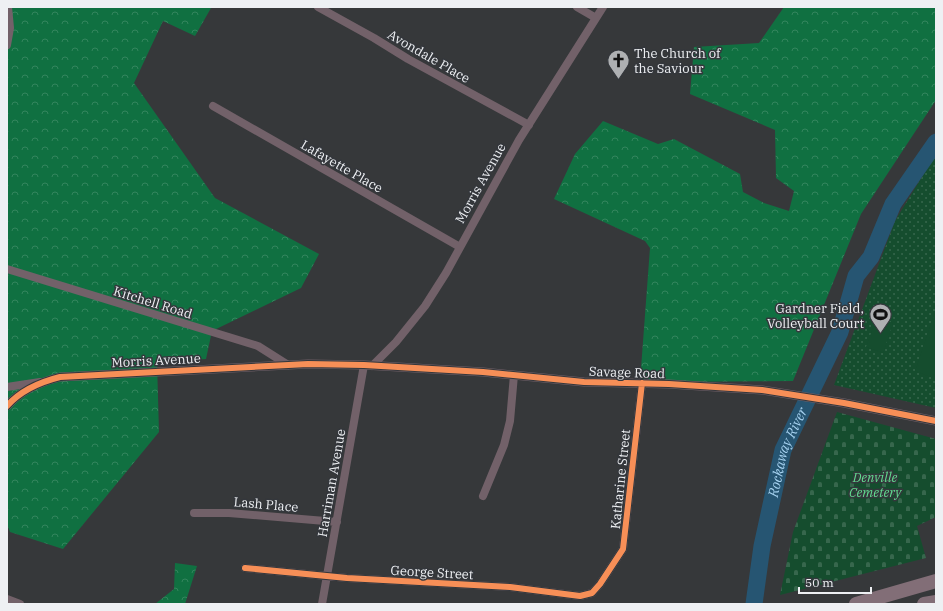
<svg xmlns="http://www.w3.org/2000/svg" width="943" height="611" font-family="'IBM Plex Serif',serif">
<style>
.forest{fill:url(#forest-crowns)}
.cemetery{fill:url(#cemetery-stones)}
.park{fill:url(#park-dots)}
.garden{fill:#154d2e}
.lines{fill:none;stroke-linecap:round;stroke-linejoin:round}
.river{stroke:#265572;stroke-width:17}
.minor{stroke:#726169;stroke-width:8}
.tertiary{stroke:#726169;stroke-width:9}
.motorway{stroke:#826e77;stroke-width:14}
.cycleway-casing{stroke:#34373c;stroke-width:8}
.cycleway{stroke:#f78f57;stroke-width:6}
.labels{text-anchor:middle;stroke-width:3;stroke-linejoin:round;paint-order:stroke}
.poi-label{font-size:13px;fill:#eef0f3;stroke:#34373c;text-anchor:start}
.street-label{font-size:13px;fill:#eef0f3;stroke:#34373c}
.park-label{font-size:13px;font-style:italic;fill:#62dd90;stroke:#34373c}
.water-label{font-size:14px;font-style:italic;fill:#a7d3f1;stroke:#34373c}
</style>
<defs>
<pattern id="forest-crowns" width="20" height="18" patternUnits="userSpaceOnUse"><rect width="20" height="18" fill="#107041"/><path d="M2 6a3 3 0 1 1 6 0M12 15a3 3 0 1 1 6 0" fill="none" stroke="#33855d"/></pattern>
<pattern id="cemetery-stones" width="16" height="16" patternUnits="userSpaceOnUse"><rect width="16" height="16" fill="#154d2e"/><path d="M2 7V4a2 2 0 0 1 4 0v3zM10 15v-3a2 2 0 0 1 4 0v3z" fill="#37674d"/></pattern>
<pattern id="park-dots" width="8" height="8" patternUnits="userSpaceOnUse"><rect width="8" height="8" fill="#154d2e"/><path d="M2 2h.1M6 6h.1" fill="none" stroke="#37674d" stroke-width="1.8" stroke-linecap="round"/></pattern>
</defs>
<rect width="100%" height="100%" fill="#36383a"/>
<path class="forest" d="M7,7L211,8L195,36L163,21L134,83L215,198L319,254L301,288L212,331L206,359L157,362L159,432L63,549L10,532L7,524Z
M784,7H936V100L861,214L793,381L640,382L650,248L645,241L554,199L575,154L603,121L658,144L674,139L740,174L743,192L764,203L789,211L794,191L776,178L775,130L690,94L694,47L759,43Z
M175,563L197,566L185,604H155L174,589Z"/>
<path class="cemetery" d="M837,412L936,439V517L917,526L926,558L780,595L793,532Z"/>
<path class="park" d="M936,154V408L834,385L895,221Z"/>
<path class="garden" d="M936,309V379L915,371Z
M877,317L893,323L883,353L866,347Z"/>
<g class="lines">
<path class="river" id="s1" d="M754,604L762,546L783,450L840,332L856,276L871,257L893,204L936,142"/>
<path class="minor" d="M318,7L374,38L408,59L529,125
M577,7L596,18
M7,45L10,28L8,7
M213,106L460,247
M7,269L258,346L288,365
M372,366L396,342L425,306L446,273L519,140L603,7
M7,387L40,382
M483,496L504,445L510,421L514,375
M194,513H229L337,522
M245,568L347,578L510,587L580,596L592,593L600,584L623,549L642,383
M7,599L20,604
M322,604L364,365"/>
<path class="tertiary" d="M7,406C21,390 40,382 60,377L308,364L364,365L483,372L584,382L669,384L762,390L844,403L936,421"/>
<path class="motorway" d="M856,604L936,581
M924,604L936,602"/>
<defs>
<path id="cycleway" d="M7,406C21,390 40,382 60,377L308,364L364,365L483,372L584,382L669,384L762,390L844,403L936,421
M245,568L347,578L510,587L580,596L592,593L600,584L623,549L642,383"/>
</defs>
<use href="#cycleway" class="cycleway-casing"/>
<use href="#cycleway" class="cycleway"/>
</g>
<defs>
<symbol id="church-pin" viewBox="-11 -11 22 30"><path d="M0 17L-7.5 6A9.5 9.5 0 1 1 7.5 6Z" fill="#aeb0b2" stroke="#34373c"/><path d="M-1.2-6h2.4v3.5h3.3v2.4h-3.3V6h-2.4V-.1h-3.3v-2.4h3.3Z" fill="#111"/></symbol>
<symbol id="stadium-pin" viewBox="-11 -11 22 30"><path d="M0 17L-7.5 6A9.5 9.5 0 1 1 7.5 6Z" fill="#aeb0b2" stroke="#34373c"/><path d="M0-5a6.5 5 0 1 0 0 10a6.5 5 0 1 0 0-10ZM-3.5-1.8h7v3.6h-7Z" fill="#111"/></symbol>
</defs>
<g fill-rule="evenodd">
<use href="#church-pin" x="606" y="48" width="25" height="34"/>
<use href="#stadium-pin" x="868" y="302" width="25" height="34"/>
</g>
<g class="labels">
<g class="poi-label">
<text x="634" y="58">The Church of<tspan x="634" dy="15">the Saviour</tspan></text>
<text x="864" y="313" text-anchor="end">Gardner Field,<tspan x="864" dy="15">Volleyball Court</tspan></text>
</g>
<g class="street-label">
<text transform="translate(429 56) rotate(30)" y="5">Avondale Place</text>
<text transform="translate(342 166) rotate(30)" y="5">Lafayette Place</text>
<text transform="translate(480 183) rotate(-61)" y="5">Morris Avenue</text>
<text transform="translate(153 302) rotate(17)" y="5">Kitchell Road</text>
<text transform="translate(156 360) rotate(-3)" y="5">Morris Avenue</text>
<text transform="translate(627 372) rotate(2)" y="5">Savage Road</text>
<text transform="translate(620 479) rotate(-84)" y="5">Katharine Street</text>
<text transform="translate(331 483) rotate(-80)" y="5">Harriman Avenue</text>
<text transform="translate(266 504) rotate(5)" y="5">Lash Place</text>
<text transform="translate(432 572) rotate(3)" y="5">George Street</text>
</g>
<g class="park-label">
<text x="875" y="482">Denville<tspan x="875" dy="15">Cemetery</tspan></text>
</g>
<g class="water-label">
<text dy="5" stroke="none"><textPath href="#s1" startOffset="156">Rockaway River</textPath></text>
</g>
</g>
<rect width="943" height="611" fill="none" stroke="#eef0f3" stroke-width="16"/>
<path d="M799 587v6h72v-6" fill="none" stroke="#eef0f3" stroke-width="2"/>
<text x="805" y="587" font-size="12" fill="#eef0f3" stroke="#34373c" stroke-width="3" paint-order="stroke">50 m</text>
</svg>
